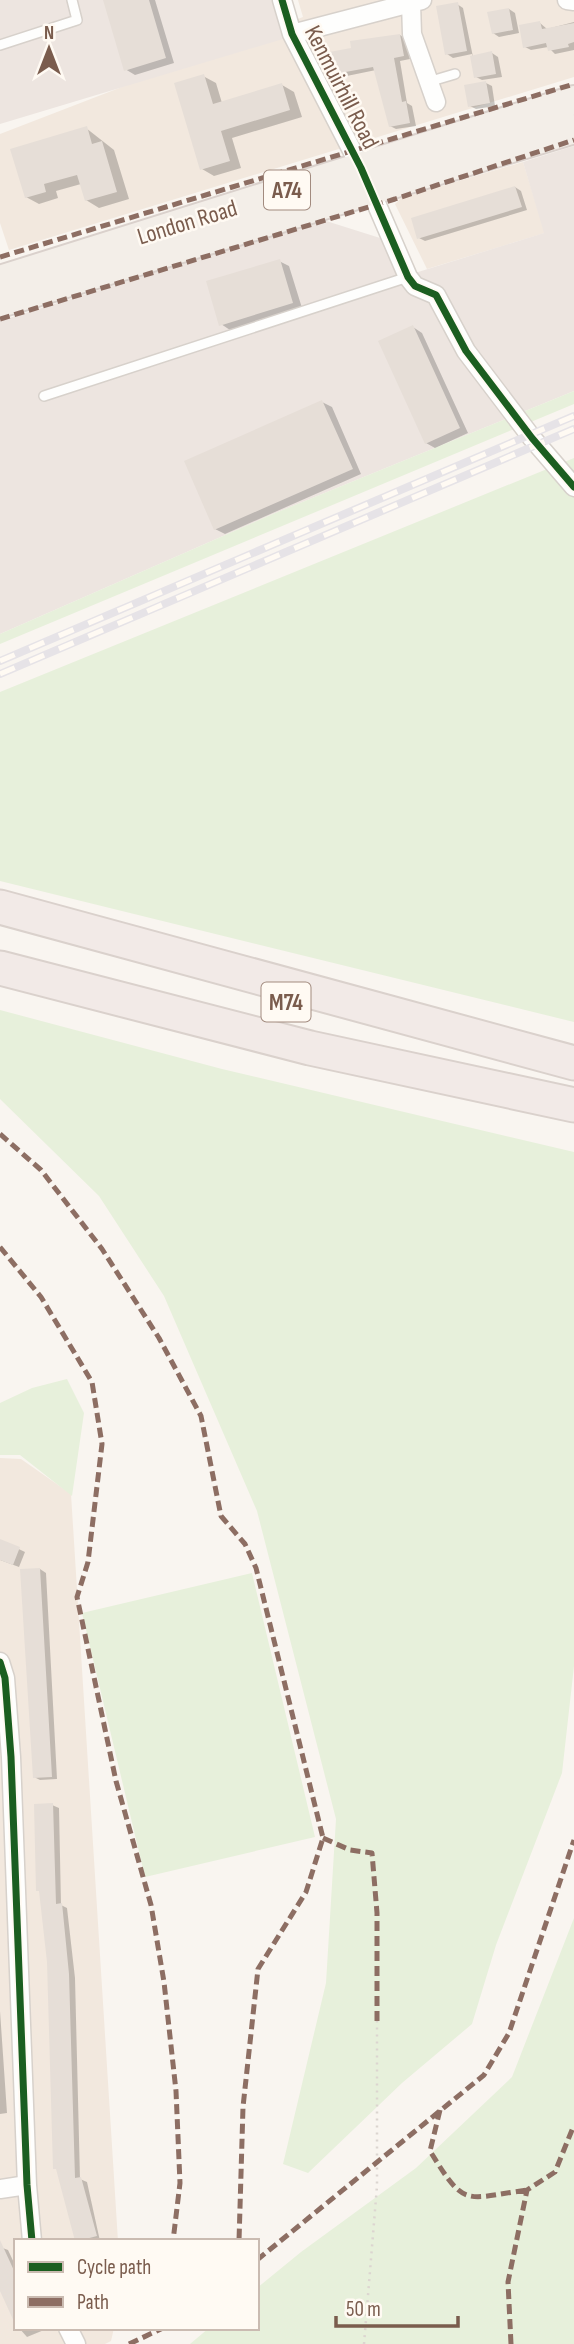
<svg xmlns="http://www.w3.org/2000/svg" width="574" height="2344" font-family="'Sofia Sans Condensed',sans-serif">
<style>
.residential{fill:#f2e8de}
.industrial{fill:#ede5e0}
.green{fill:#e7f0db}
.shadow{fill:#0003}
.building{fill:#e6ded7}
.lines{fill:none;stroke-linecap:round;stroke-linejoin:round}
.service-casing{stroke:#d7d1cb;stroke-width:12}
.minor-casing{stroke:#d7d1cb;stroke-width:21}
.primary-casing{stroke:#dad1cc;stroke-width:32}
.motorway-casing{stroke:#dad1cc;stroke-width:37}
.path{stroke:#dcd5d0;stroke-width:2.5;stroke-dasharray:2 5;stroke-linecap:butt}
.service{stroke:#fefefd;stroke-width:9}
.minor{stroke:#fefefd;stroke-width:18}
.primary{stroke:#f3eee8;stroke-width:28}
.motorway{stroke:#f2eae7;stroke-width:33}
.rail-casing{stroke:#e6e3e7;stroke-width:8}
.rail{stroke:#fffaf3;stroke-width:5;stroke-dasharray:16;stroke-linecap:butt}
.quiet{stroke:#8d6e63;stroke-width:5;stroke-dasharray:10 5;stroke-linecap:butt}
.cycleway-casing{stroke:#fffaf3;stroke-width:11}
.cycleway{stroke:#1b5e20;stroke-width:7}
.labels{text-anchor:middle;stroke-width:5;stroke-linejoin:round;paint-order:stroke}
.shield{fill:#fffaf3;stroke:#a28b7f;stroke-width:2}
.shield-label{font-size:23px;font-weight:bold;fill:#7a5c4d}
.street-label{font-size:24px;fill:#7a5c4d;stroke:#fffaf3}
</style>
<rect width="100%" height="100%" fill="#f9f5f0"/>
<path class="residential" d="M298,0H574V77L9,250L0,223V134L303,17Z
M523,162L545,233L427,269L395,204L401,198Z
M0,1458L21,1459L71,1494L118,2241H16V2328H114L111,2341L105,2344H0Z"/>
<path class="industrial" d="M0,0H285L296,35L0,124Z
M574,146V391L273,514L0,634V321L323,220L380,238L402,277L544,233L523,162Z"/>
<path class="green" d="M574,391V404L0,644V634L273,514Z
M574,458V1022L0,881V692Z
M0,1010L222,1069L574,1152V1666L562,1773L496,1945L472,2024L402,2083L308,2173L283,2164L326,1983L336,1819L257,1511L164,1296L99,1196L0,1099Z
M67,1379L84,1413L72,1496L20,1455H0V1403L32,1388Z
M252,1573L315,1837L145,1877L82,1613Z
M574,1918V2344H190L209,2328H257V2288L301,2252L416,2168L512,2077Z"/>
<path class="shadow" d="M104,0H155L174,63L135,75L125,69Z
M457,4L463,8L473,57L492,53L498,57L502,77L482,80L476,77L472,54L453,58L447,54Z
M509,9L515,13L519,33L499,37L493,33Z
M574,22V50L555,54L548,47L531,50L525,47L540,23L547,29Z
M400,35L406,39L410,59L400,61L407,103L412,106L416,126L396,129L390,126L376,70L337,78L330,74L353,49Z
M203,76L216,83L222,103L282,85L294,92L302,117L232,138L241,168L214,176L202,169Z
M486,83L492,86L495,106L476,109L470,106Z
M86,128L114,150L129,199L99,208L86,200L81,184L56,191L58,198L39,204L26,197Z
M515,187L521,191L527,210L425,241L419,238Z
M279,261L289,266L302,308L230,330L221,324Z
M413,327L422,333L468,433L435,448L426,443Z
M322,402L332,407L361,474L225,534L215,529Z
M0,1540L25,1552L19,1567L0,1560Z
M40,1569L46,1573L57,1779L40,1780L34,1777Z
M52,1805L59,1808L61,1905L67,1908L75,1978L80,2179L87,2182L100,2241H77L59,2170Z
M0,2011L7,2113L0,2114Z
M0,2247L8,2250L16,2267V2321L0,2287Z
M19,2328H43L44,2330L27,2337Z"/>
<path class="building" d="M103,0H149L166,58L124,71Z
M458,2L467,51L445,55L436,6Z
M509,8L513,30L492,34L487,12Z
M540,21L542,29L574,23V42L568,44L569,47L548,51L546,43L523,48L519,25Z
M400,34L404,56L394,58L402,102L406,101L410,123L389,127L373,67L329,75L324,53L351,48L350,41Z
M492,51L496,74L474,78L470,56Z
M204,74L213,104L282,83L290,110L221,131L230,161L200,170L174,83Z
M486,81L490,103L468,107L464,85Z
M87,126L92,144L102,141L117,192L85,201L77,175L44,184L46,192L25,198L10,149Z
M515,186L522,207L417,239L411,218Z
M280,259L293,303L219,326L206,281Z
M413,325L460,428L425,444L378,341Z
M322,400L353,469L214,530L184,461Z
M0,1539L20,1547L13,1565L0,1560Z
M40,1568L52,1777L33,1778L20,1569Z
M53,1803L56,1904L62,1903L69,1974L75,2178L81,2177L97,2236L78,2241H75L56,2169H53L47,1962L39,1891H36L34,1804Z
M0,2240L16,2275V2326L0,2291Z"/>
<g class="lines">
<defs>
<path id="service" d="M0,45L77,20L72,0
M428,82L455,74
M44,396L408,277"/>
<path id="minor" d="M282,0L292,34L361,168L408,277L415,286L436,295L466,351L532,438L574,487
M567,0L574,1
M411,3L412,34L436,102
M292,34L422,0
M0,1662L5,1678L11,1757L27,2185L32,2241
M0,2189L27,2185
M68,2328L76,2344"/>
<path id="primary" d="M0,280L574,100
M0,303L574,129"/>
<path id="motorway" d="M0,907L574,1063
M0,968L310,1048L574,1105"/>
</defs>
<use href="#service" class="service-casing"/>
<use href="#minor" class="minor-casing"/>
<use href="#primary" class="primary-casing"/>
<use href="#motorway" class="motorway-casing"/>
<path class="path" d="M364,2344L377,2186V2021"/>
<use href="#service" class="service"/>
<use href="#minor" class="minor"/>
<use href="#primary" class="primary"/>
<use href="#motorway" class="motorway"/>
<defs>
<path id="rail" d="M0,661L574,416
M0,674L574,429"/>
</defs>
<use href="#rail" class="rail-casing"/>
<use href="#rail" class="rail"/>
<path class="quiet" d="M0,257L574,84
M0,319L395,199L574,140
M0,1134L41,1170L102,1249L159,1338L201,1416L221,1516L245,1544L256,1568L323,1838L306,1892L258,1969L243,2107L239,2241
M0,1247L41,1297L92,1382L102,1444L88,1562L77,1597L116,1781L151,1905L164,1982L176,2091L180,2183L173,2241
M323,1838L350,1850L372,1853L377,1913V2021
M440,2110L430,2151C465,2208 463,2199 527,2190
M257,2260L484,2075L509,2033L574,1840
M129,2344L163,2328
M511,2344L508,2282L527,2190L555,2172L574,2125"/>
<defs>
<path id="cycleway" d="M282,0L292,34L361,168L408,277L415,286L436,295L466,351L532,438L574,487
M0,1662L5,1678L11,1757L27,2185L32,2241"/>
</defs>
<use href="#cycleway" class="cycleway-casing"/>
<use href="#cycleway" class="cycleway"/>
</g>
<g class="labels">
<g class="shield">
<rect x="264" y="170.5" width="46" height="39" rx="5"/>
<rect x="261.5" y="982.5" width="49" height="39" rx="5"/>
</g>
<g class="shield-label">
<text x="287" y="198">A74</text>
<text x="286" y="1010">M74</text>
</g>
<g class="street-label">
<text transform="translate(342 87) rotate(63)" y="8">Kenmuirhill Road</text>
<text transform="translate(187 222) rotate(-17)" y="8">London Road</text>
</g>
</g>
<rect x="14" y="2239" width="245" height="91" fill="#fffaf3" stroke="#cabbb1" stroke-width="2"/>
<rect x="28" y="2262" width="35" height="10" fill="#1b5e20" stroke="#cabbb1" stroke-width="2"/>
<text x="77" y="2274" font-size="21" fill="#7a5c4d">Cycle path</text>
<rect x="28" y="2297" width="35" height="10" fill="#8d6e63" stroke="#cabbb1" stroke-width="2"/>
<text x="77" y="2309" font-size="21" fill="#7a5c4d">Path</text>
<g transform="translate(49 49)" stroke="#fffaf3" stroke-width="5" paint-order="stroke">
<path d="M0-5L12 26L0 18L-12 26Z" fill="#7a5c4d"/>
<text y="-10" font-size="19" font-weight="bold" text-anchor="middle" fill="#7a5c4d">N</text>
</g>
<path d="M336 2316v10h122v-10" fill="none" stroke="#7a5c4d" stroke-width="3.5"/>
<text x="346" y="2316" font-size="21" fill="#7a5c4d" stroke="#fffaf3" stroke-width="5" paint-order="stroke">50 m</text>
</svg>
